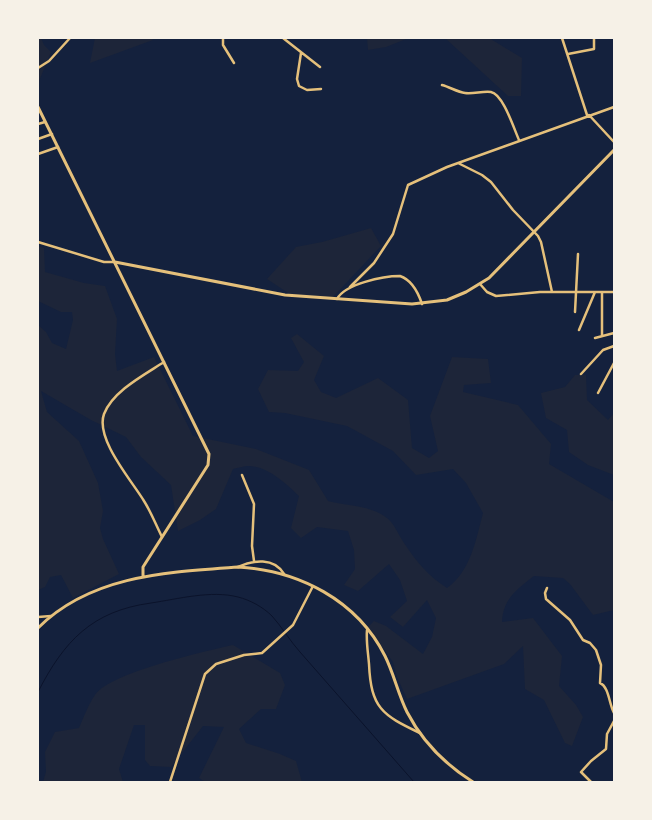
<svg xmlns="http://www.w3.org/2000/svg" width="652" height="820" font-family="Inter,sans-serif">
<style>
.green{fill:#1d2539}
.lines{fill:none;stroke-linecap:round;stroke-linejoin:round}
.stream{stroke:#0b132b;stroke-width:1}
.minor{stroke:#e5c07b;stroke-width:2.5}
.tertiary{stroke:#e5c07b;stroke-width:3}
</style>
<rect width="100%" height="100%" fill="#14213d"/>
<path class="green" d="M38,38H41L44,45L51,52L39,81Z
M95,38H152L153,40L90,63Z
M367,38H406V39L386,47L368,50Z
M445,38H489L522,58L521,96H508Z
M371,228L381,246L332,298L291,295L267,279L296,247L322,242Z
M38,246L44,248L45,272L84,283L105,286L117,319L115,354L117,371L154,357L193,436L256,449L309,470L328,501C347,506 370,505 387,518C394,523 399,536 404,543C416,561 428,576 447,588C471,571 476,539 483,513L466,483L453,469L416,475L393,451L347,426L285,413L269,412L258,389L268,370L298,371L304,362L291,338L297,334L324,356L314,380L321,392L336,398L378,378L408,400L412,448L429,458L438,451L430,416L452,357L488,359L491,383L464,385L463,392L518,405L551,444L549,464L614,502V610L593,615L570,584L563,578L534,576C517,589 503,599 502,622L533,618L562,656L559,686L576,705L583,717L572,746L565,743L544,700L525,689L523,646L504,664L407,699L397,677L393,662L368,627L374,621L386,626L423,654L432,637L436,618L427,600L403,627L390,617L407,601L400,580L389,564L358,591L344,585L355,569L354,550L348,531L317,527L301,538L291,528L299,496C285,483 268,466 248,466C244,466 238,468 233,469L216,509L200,520L178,531L171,485L141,457L126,437L91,420L41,391L47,412L79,441L98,483L103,511L100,528L103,539L119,574L73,598L61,575L50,577L45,587L38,590V325L46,332L52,343L66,349L73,320L72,312H61L38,301Z
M575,375H586L587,400L608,420L614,413V475L588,465L569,452L567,430L546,418L541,393L565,387Z
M233,645L280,673L285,685L276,709H261L239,729L246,743L280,754L296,761L302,782H205L199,778L224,727L203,726L171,767L150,766L145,760V725H134L119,769L123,782H43L46,772L45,752L55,732L79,728C84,717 88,705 95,695C109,673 206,651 233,645Z"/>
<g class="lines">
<path class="stream" d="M38,692C64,641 92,611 151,603C178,599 211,590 238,597C250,600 263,607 272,616C282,627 290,641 300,652C338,695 376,739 414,782"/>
<path class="minor" d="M223,38V45L234,63
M283,38L320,67
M562,38L587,115
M301,53L297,79L299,86L307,90L321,89
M568,54L594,49V38
M38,68L49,61L70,38
M442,85C450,87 457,92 465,93C474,94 482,91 491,92C503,94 514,129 519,140
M589,115L614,142
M38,124L45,122
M38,139L52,134
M38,154L58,147
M458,163L482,175L491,182L513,210L538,236L541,242L552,292
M38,242L104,262H115
M480,284L487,292L496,296L540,292H614
M350,287L374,263L393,234L408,185L447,167L614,107
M602,292V335
M337,299C345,284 383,276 400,276C412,280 418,292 422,304
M575,312L578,254
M579,330L595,292
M595,338L614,333
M581,374L603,350L614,346
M598,393L614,363
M242,475L254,504L252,546L254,561
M162,537C156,525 151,512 144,501C132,481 95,439 104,414C113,391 144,375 164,362
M238,567C253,560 274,557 284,574
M547,588L545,593L546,599L570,620L583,640L590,643L596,650L601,665L600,683C609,687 609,704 614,713
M38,617L51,616
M367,630C366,641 368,652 369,664C371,708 382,715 420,733
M170,782L205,674L216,664L244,655L262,653L293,625L313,586
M591,782L581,772L591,761L606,749L607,734L614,721"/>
<path class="tertiary" d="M38,107L209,454L208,465L143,567V577
M115,262L285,295L412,304L447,300L466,292L489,278L614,150
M38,628C91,575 168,572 238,567C298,570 357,600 385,656C394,674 398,694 407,712C422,741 446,765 473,782"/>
</g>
<rect width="652" height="820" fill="none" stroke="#f6f1e7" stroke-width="78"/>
</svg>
